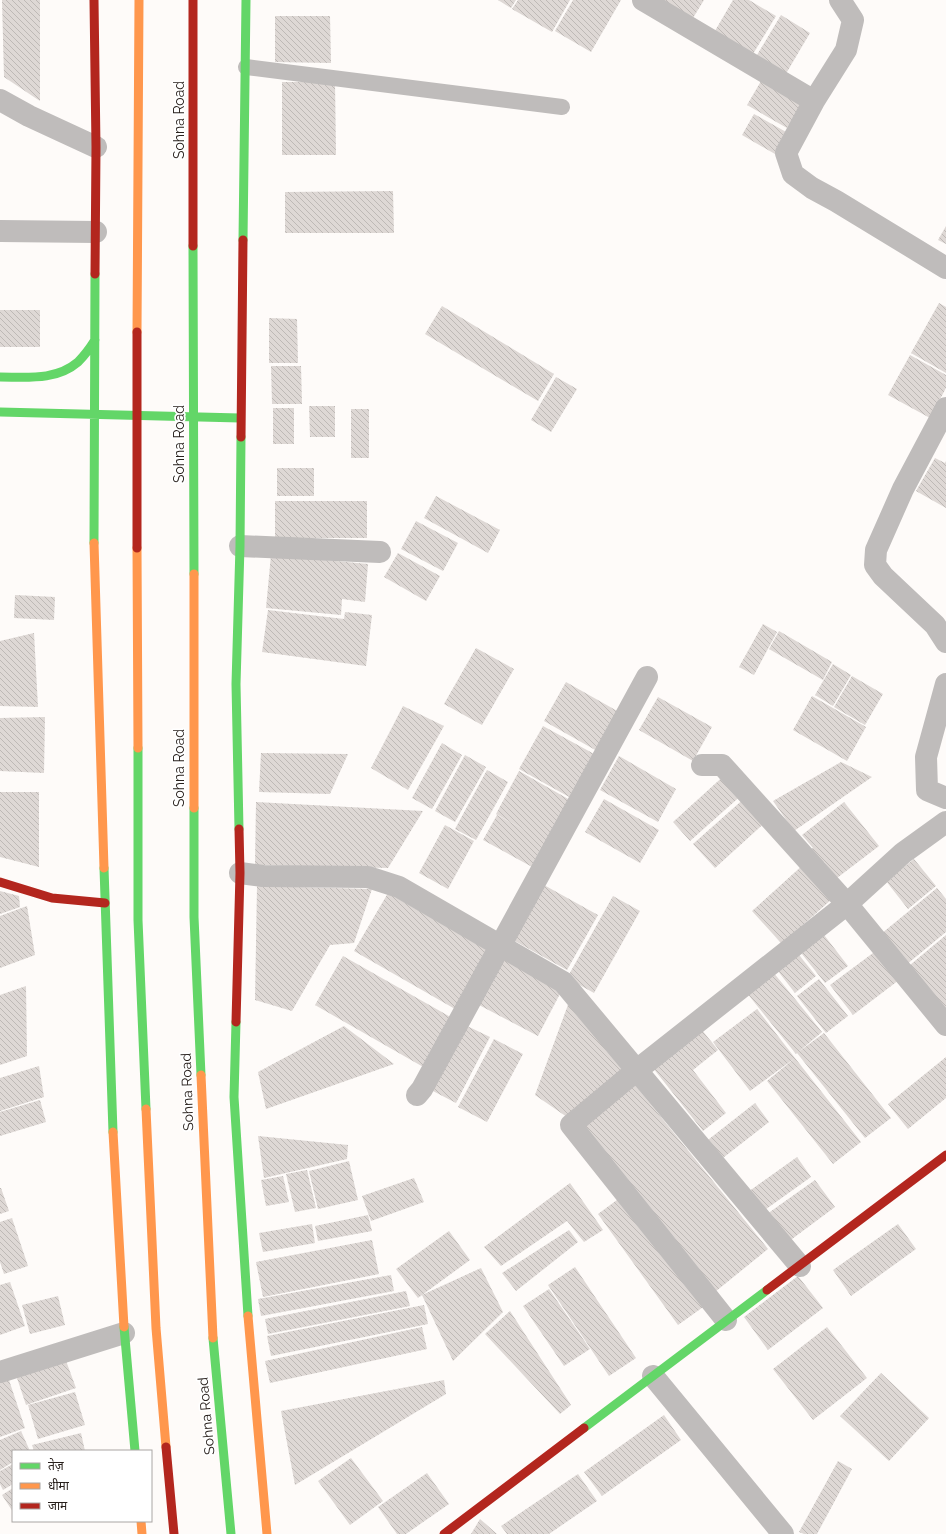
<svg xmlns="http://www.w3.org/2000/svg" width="946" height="1534" font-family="Raleway,'Noto Sans Devanagari',sans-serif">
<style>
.building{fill:url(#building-back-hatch)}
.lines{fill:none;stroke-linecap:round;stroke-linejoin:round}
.lane{stroke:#bfbcbb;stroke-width:16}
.street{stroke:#bfbcbb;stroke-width:22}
.fast{stroke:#63d668;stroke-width:9}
.slow{stroke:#ff974d;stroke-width:9}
.jam{stroke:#b3261e;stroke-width:9}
.labels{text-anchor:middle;stroke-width:3.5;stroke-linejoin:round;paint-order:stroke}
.street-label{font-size:14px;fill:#28201c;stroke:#fff}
</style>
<defs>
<pattern id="building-back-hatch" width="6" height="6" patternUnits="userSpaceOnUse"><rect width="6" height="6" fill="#ded8d5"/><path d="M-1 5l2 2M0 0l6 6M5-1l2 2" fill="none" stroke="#beb9b6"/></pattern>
</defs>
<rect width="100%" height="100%" fill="#fefbf9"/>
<path class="building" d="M2,0H40V101L4,77Z
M498,0H516L511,8Z
M518,0H570L552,32L512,9Z
M573,0H621L591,52L555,31Z
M661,0H704L690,23Z
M733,0H749L776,16L750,59L712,36Z
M781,15L810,33L784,77L754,60Z
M275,16H330L331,63L275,62Z
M764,76L804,100L787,128L747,105Z
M282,82H335L336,155H282Z
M754,114L788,133L775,154L742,135Z
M393,191L394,233H285V192Z
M946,226V244L938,240Z
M939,303L946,307V373L911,353Z
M442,306L554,374L538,401L425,334Z
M0,310H40V347H0Z
M269,318L297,319L298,363H269Z
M910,355L946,375V388L930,418L888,395Z
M271,366H301L302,404H272Z
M556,377L577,389L551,432L531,420Z
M309,406H335V437H310Z
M273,408H294V444H273Z
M351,409H369V458H351Z
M935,458L945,463L946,461V508L916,491Z
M277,468H314V496H277Z
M436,496L500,530L488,553L424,518Z
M275,501H367V538H275Z
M416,521L458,543L443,571L401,549Z
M398,553L440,576L426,601L384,577Z
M271,555L368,564L365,602L342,599L341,615L266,608Z
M15,595L55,597L54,620L14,618Z
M268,610L344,619L345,612L372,615L366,666L262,652Z
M763,624L777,632L754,675L739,667Z
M779,631L832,662L823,680L769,649Z
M34,633L38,707L0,706V641Z
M476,648L514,669L482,725L444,704Z
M833,664L851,675L833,706L815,695Z
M852,676L883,694L865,725L834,707Z
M566,682L619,712L597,751L544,721Z
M812,696L866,727L847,761L793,730Z
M658,697L712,727L693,761L639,730Z
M403,706L444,726L408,790L371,768Z
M45,717L44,773L0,771V718Z
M543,726L596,755L571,798L519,769Z
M442,743L462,755L432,809L412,798Z
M261,753L348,754L330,794L259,792Z
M465,755L486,767L455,822L435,811Z
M619,756L676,789L658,822L600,790Z
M841,762L872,777L794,831L773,801Z
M487,770L508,782L476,840L455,829Z
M519,771L570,800L534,868L483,840L497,815L534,835L496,814Z
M727,773L744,793L690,841L673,822Z
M0,792H39V867L0,857Z
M747,796L768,820L715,868L693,844Z
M604,799L659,830L640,863L585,832Z
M256,802L423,811L388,868L255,865Z
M844,802L879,846L837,878L824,862L821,864L810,850L813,848L802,835Z
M445,825L474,841L448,889L419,873Z
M914,859L936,886L908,909L886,881Z
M804,864L833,898L782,944L752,911Z
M544,885L598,915L567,970L513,940Z
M257,886L372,889L354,943L330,945L292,1011L255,1000Z
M937,888L946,899V932L906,965L881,934Z
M0,891L19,896L20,907L0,914Z
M388,893L489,951L455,1009L354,951Z
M613,896L640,911L594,993L567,978Z
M27,906L35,955L0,968V916Z
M821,931L848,966L825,983L798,949Z
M946,935V1009L910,965Z
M795,950L816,976L795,993L774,966Z
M877,950L899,980L853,1015L830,985Z
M343,956L454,1019L425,1068L315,1005Z
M503,959L562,990L538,1036L479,1005Z
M773,972L822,1032L796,1054L746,992Z
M819,979L848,1016L826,1033L797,996Z
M26,986L27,1056L0,1065V995Z
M569,1002L623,1070L567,1117L535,1095Z
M757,1009L795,1058L750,1091L713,1042Z
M465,1025L490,1037L456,1103L431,1090Z
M344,1026L394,1064L266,1109L258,1072Z
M702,1030L718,1050L693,1070L726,1113L703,1131L653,1068Z
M824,1033L891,1118L865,1138L797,1053Z
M494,1039L523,1054L487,1122L458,1107Z
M946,1057V1098L908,1129L888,1104Z
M795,1058L861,1142L833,1164L767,1081Z
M39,1066L44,1097L0,1111V1078Z
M635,1085L768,1249L715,1292L581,1129Z
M40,1100L46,1122L0,1136V1112Z
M755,1103L769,1122L719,1161L704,1143Z
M258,1136L348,1145L347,1159L264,1178Z
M797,1157L811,1177L762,1212L748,1192Z
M349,1161L358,1200L318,1209L309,1171Z
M307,1170L316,1208L295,1212L286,1174Z
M283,1176L289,1202L266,1206L261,1180Z
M414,1178L424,1202L371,1221L362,1196Z
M815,1180L835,1207L788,1242L767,1214Z
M570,1183L603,1230L584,1242L567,1221L501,1266L484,1247Z
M0,1188H1L9,1211L0,1214Z
M625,1194L706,1305L678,1325L598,1214Z
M368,1215L372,1231L318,1241L315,1226Z
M12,1218L28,1266L4,1274L0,1262V1222Z
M312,1224L315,1243L263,1252L259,1233Z
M898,1224L916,1249L851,1296L833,1270Z
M569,1230L578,1242L516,1291L502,1273Z
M449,1231L470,1260L418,1298L396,1269Z
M372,1240L379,1274L263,1297L256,1262Z
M575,1267L636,1358L609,1376L548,1285Z
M481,1268L503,1312L453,1361L422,1295Z
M391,1275L394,1291L261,1316L258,1299Z
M798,1276L823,1308L768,1350L744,1317Z
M10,1282L25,1326L0,1335V1285Z
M549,1289L590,1349L564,1366L523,1306Z
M406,1291L410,1306L268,1334L265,1319Z
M58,1296L65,1325L30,1334L22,1305Z
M424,1305L428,1324L271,1356L267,1336Z
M510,1311L571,1405L560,1414L485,1334Z
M422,1327L427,1349L270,1383L265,1361Z
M827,1327L867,1378L813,1420L773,1369Z
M65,1358L76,1388L26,1405L16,1375Z
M881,1373L929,1418L889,1461L840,1416Z
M8,1377L25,1428L0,1437V1380Z
M444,1380L446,1394L295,1485L281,1411Z
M75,1392L85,1425L38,1439L28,1405Z
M664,1415L681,1440L602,1496L584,1472Z
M21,1431L30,1451H13V1462L0,1470V1440Z
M81,1433L85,1451H34L32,1445Z
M351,1458L383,1501L350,1525L318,1481Z
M838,1461L852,1469L817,1534H804L799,1532Z
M13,1464V1484L3,1490L0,1484V1471Z
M427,1473L449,1504L406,1534H397L378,1507Z
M578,1474L597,1501L549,1534H507L501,1526Z
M13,1488V1512L2,1495Z
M480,1519L497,1534H471Z"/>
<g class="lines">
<path class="lane" d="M246,67L562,107"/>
<path class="street" d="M643,0L814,101
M840,0L853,20L846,50L814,101L786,153L793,174L812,188L836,201L946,268
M0,100L29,116L96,147
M0,231L96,232
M946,408L903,489L876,550L875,565L883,576L935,625L946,642
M240,546L380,552
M946,684L926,757L927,790L946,798
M702,765H722L847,904L946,1025
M240,873L263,876L368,877L399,887L563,982L800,1266
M417,1095L422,1089L647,677
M726,1320L571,1125L637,1070L847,904L903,853L946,822
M0,1372L124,1333
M653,1376L783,1534"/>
<path class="fast" d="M243,240L246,0
M193,246L194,574
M0,377C26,377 56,381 78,362C84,356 90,348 95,340
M0,412L240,418
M94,543L95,274
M138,748V920L146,1109
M194,808V917L201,1075
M239,829L236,684L240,546L241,437
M104,868L113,1132
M236,1022L234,1097L248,1316
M124,1327L135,1451
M213,1338L231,1534
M584,1428L767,1290"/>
<path class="slow" d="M137,332L139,0
M94,543L104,868
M137,548L138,748
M194,574V808
M201,1075L213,1338
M146,1109L156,1328L166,1447
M113,1132L124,1327
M248,1316L267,1534
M141,1521L142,1534"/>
<path class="jam" d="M94,0L96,147L95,274
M193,0V246
M241,437L243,240
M137,548V332
M0,882L52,898L105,903
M236,1022L240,873L239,829
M767,1290L946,1155
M166,1447L174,1534
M444,1534L584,1428"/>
</g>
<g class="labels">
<g class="street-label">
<text transform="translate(179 120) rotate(-90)" y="5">Sohna Road</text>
<text transform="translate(179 444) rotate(-90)" y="5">Sohna Road</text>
<text transform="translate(179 768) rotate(-90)" y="5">Sohna Road</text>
<text transform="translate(187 1092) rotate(-92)" y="5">Sohna Road</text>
<text transform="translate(206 1416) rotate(-95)" y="5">Sohna Road</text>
</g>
</g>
<rect x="12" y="1450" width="140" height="72" fill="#ffffff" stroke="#a9a6a4"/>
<rect x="20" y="1463" width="20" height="6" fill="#63d668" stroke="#a9a6a4"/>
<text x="48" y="1470" font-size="12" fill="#28201c">तेज़</text>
<rect x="20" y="1483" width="20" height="6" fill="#ff974d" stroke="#a9a6a4"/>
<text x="48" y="1490" font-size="12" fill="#28201c">धीमा</text>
<rect x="20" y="1503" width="20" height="6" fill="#b3261e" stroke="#a9a6a4"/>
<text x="48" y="1510" font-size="12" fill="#28201c">जाम</text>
</svg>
